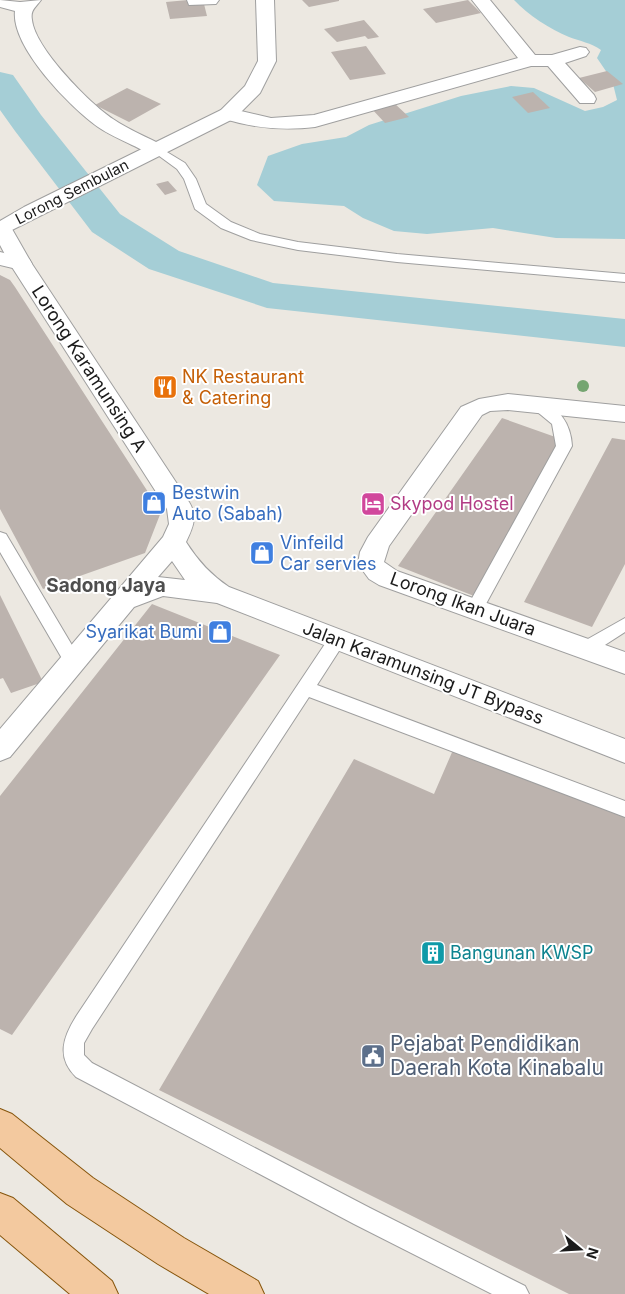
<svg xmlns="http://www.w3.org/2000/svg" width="625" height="1294" font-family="Inter,sans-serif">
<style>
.water{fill:#a5ced6}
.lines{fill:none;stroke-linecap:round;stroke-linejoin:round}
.river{fill:#a5ced6;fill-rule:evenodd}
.building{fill:#bcb3ae}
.service-casing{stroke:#9f9f9f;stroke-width:2}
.minor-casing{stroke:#9f9f9f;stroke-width:2}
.tertiary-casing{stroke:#9f9f9f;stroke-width:2}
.primary-casing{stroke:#86550c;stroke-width:2}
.service{fill:#fff;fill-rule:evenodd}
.minor{fill:#fff;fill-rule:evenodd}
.tertiary{fill:#fff;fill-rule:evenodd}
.primary{fill:#f3c99f;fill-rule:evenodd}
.tree{fill:#75a571}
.labels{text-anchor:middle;stroke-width:4;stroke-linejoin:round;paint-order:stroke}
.far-street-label{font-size:15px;fill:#1b1b1b;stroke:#fff}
.street-label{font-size:18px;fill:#1b1b1b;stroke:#fff}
.food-label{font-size:18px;fill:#c56008;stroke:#fff;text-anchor:start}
.shop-label{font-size:18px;fill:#366cbe;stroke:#fff;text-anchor:start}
.hotel-label{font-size:18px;fill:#b23c85;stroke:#fff;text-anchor:start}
.culture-label{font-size:18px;fill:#0d838f;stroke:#fff;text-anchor:start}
.neighbourhood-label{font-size:19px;font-weight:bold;fill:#4e4e4e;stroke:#fff}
.near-service-label{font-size:21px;fill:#4e5e75;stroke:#fff;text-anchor:start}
</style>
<rect width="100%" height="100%" fill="#ece8e1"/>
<path class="water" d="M514,0H625V239L556,238L493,228L427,234L394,231L363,218L344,206L274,201L257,185L268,156L302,144L346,137L369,125L461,96L511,86L534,88L585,111L603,107L617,100L612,80L597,58L601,50C591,43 580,41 569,37C550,29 528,15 514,0Z"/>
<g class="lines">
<path class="river" d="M0,72L13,75L41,115L120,214L179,251L273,283L625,319V347L267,308L149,269L92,232L15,131L0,110Z"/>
</g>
<path class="building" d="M188,0H203L207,16L170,19L166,2Z
M302,0H339V1L309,7Z
M468,0L481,13L436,23L423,9Z
M364,20L379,37L368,39L365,36L337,42L324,29Z
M366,46L386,74L350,80L331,52Z
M607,71L623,84L595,92L579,78Z
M127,88L161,104L129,122L95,105Z
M533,92L550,108L528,113L512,97Z
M393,102L409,117L385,123L370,107Z
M168,181L177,191L165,195L156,184Z
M0,275L10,280L15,287L161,512L145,553L43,589L0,509Z
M502,418L561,439L474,596L398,566Z
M612,438L625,440V564L592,627L524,602Z
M0,595L43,682L11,693L3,678L0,679Z
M152,604L280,655L12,1035L0,1029V796Z
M453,750L625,816V1294H569L159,1090L354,759L434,794Z"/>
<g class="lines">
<defs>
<path id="service" d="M157,146L185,163L196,179L206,204L231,222L260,234L298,242L397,254L625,274V282L397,262L298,250L251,240L221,228L195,209L184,179L177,169L151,150Z
M537,400C559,406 571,424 572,446L481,613L475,615L469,613L466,609L556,446L552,424L529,405Z
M0,532L6,534L79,657L82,662L79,667L73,669L67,667L0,552Z
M625,618V632L591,654L585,656L579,654L576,649L579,644Z
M337,633L343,635L346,640L317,685L625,801V817L309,697L92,1029L84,1043V1055L92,1063L370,1208L525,1286L529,1294H492L354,1224L76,1077C56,1057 63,1037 77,1015L331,635Z"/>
<path id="minor" d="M0,0L20,2L41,0C36,7 30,10 32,20C35,48 89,103 113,119C129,130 147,137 164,146L167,150L164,154C152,157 143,150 132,145C120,139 108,134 98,127C70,107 11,47 15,11L0,7Z
M187,0H219L216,4L189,5Z
M472,0H490L535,55H552L580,47L586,48L589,52L586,56L565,63L594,95L596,99L594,103H580L548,66H531L315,127C282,131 253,128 221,118L218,114L221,110L228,108L271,118L314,115L518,58Z
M0,223L9,225L12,229L32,264L189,502C198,517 193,527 186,542C198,561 211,575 229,587L625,739V763L217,603L163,596L134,607L10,757L0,761V729L163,537L169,524L167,509L10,264L0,245ZM172,561L185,580L158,577Z
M508,394L625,406V422L508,410L490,411L482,415L389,546L384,562L397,571L625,652V674L379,585L369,579L358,564L360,552L368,537L461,407L479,399Z"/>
<path id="tertiary" d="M256,0H274L276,61L260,93L235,118L0,236V221L24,207L221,110L245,86L258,61Z
M0,252L29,259L32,264L29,269L21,270L0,265Z"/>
<path id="primary" d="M0,1109L12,1114L93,1178L184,1238L258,1281L264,1294H209L158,1264L67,1204L0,1148Z
M0,1193L13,1198L112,1281L118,1294H70L0,1235Z"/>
</defs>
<use href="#service" class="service-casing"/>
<use href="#minor" class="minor-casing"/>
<use href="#tertiary" class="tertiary-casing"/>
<use href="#primary" class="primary-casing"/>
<use href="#service" class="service"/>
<use href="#minor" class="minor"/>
<use href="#tertiary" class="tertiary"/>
<use href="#primary" class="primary"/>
</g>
<circle class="tree" cx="583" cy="386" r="6"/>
<defs>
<symbol id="restaurant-square" viewBox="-11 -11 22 22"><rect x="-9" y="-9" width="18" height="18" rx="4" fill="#e8710a" stroke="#fff"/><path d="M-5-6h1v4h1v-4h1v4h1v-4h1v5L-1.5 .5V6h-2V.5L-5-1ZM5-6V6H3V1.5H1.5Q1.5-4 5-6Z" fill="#fff"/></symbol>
<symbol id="shop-square" viewBox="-11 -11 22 22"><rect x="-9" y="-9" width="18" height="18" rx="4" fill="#3f7fe0" stroke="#fff"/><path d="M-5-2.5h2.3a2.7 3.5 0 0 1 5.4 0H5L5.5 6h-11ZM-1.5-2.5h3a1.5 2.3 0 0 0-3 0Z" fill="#fff"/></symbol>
<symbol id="hotel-square" viewBox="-11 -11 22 22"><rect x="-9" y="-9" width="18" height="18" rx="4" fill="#d1479c" stroke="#fff"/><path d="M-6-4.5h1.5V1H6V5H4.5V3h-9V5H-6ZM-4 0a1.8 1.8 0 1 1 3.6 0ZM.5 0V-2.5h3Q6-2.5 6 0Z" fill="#fff"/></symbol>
<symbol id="building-square" viewBox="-11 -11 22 22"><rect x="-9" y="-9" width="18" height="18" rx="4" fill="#0f9aa8" stroke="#fff"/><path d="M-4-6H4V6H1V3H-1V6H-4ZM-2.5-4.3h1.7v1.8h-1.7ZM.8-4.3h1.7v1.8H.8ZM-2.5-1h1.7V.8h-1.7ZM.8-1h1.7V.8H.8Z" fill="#fff"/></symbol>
<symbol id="civic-square" viewBox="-11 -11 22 22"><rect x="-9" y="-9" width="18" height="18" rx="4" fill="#5c6f8a" stroke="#fff"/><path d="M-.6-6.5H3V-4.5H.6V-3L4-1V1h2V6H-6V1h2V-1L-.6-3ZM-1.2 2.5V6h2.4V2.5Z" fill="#fff"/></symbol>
</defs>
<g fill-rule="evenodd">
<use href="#restaurant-square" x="151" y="373" width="28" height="28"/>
<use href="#shop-square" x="140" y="489" width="28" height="28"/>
<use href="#hotel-square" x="359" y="490" width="28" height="28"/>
<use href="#shop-square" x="248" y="539" width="28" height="28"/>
<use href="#shop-square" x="206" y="618" width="28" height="28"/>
<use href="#building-square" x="419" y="939" width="28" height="28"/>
<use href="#civic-square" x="359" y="1042" width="28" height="28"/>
</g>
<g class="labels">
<g class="far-street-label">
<text transform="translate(72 192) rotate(-27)" y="5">Lorong Sembulan</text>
</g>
<g class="street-label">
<text transform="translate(89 369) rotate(57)" y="6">Lorong Karamunsing A</text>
<text transform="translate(463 604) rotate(20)" y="6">Lorong Ikan Juara</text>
<text transform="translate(423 673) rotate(21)" y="6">Jalan Karamunsing JT Bypass</text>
</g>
<g class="food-label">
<text x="182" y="383">NK Restaurant<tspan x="182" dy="21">&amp; Catering</tspan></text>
</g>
<g class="shop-label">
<text x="172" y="499">Bestwin<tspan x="172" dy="21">Auto (Sabah)</tspan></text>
<text x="280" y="549">Vinfeild<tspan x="280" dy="21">Car servies</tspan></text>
<text x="202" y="638" text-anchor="end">Syarikat Bumi</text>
</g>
<g class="hotel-label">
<text x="390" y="510">Skypod Hostel</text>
</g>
<g class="culture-label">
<text x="450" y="959">Bangunan KWSP</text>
</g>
<g class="neighbourhood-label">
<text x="106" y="592">Sadong Jaya</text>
</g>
<g class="near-service-label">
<text x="390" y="1051">Pejabat Pendidikan<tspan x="390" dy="24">Daerah Kota Kinabalu</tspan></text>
</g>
</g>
<g transform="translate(580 1249) rotate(108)" stroke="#ffffff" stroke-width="4" paint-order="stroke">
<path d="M0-4L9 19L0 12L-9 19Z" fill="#1b1b1b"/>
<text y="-8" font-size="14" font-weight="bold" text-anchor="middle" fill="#1b1b1b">N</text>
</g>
</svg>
